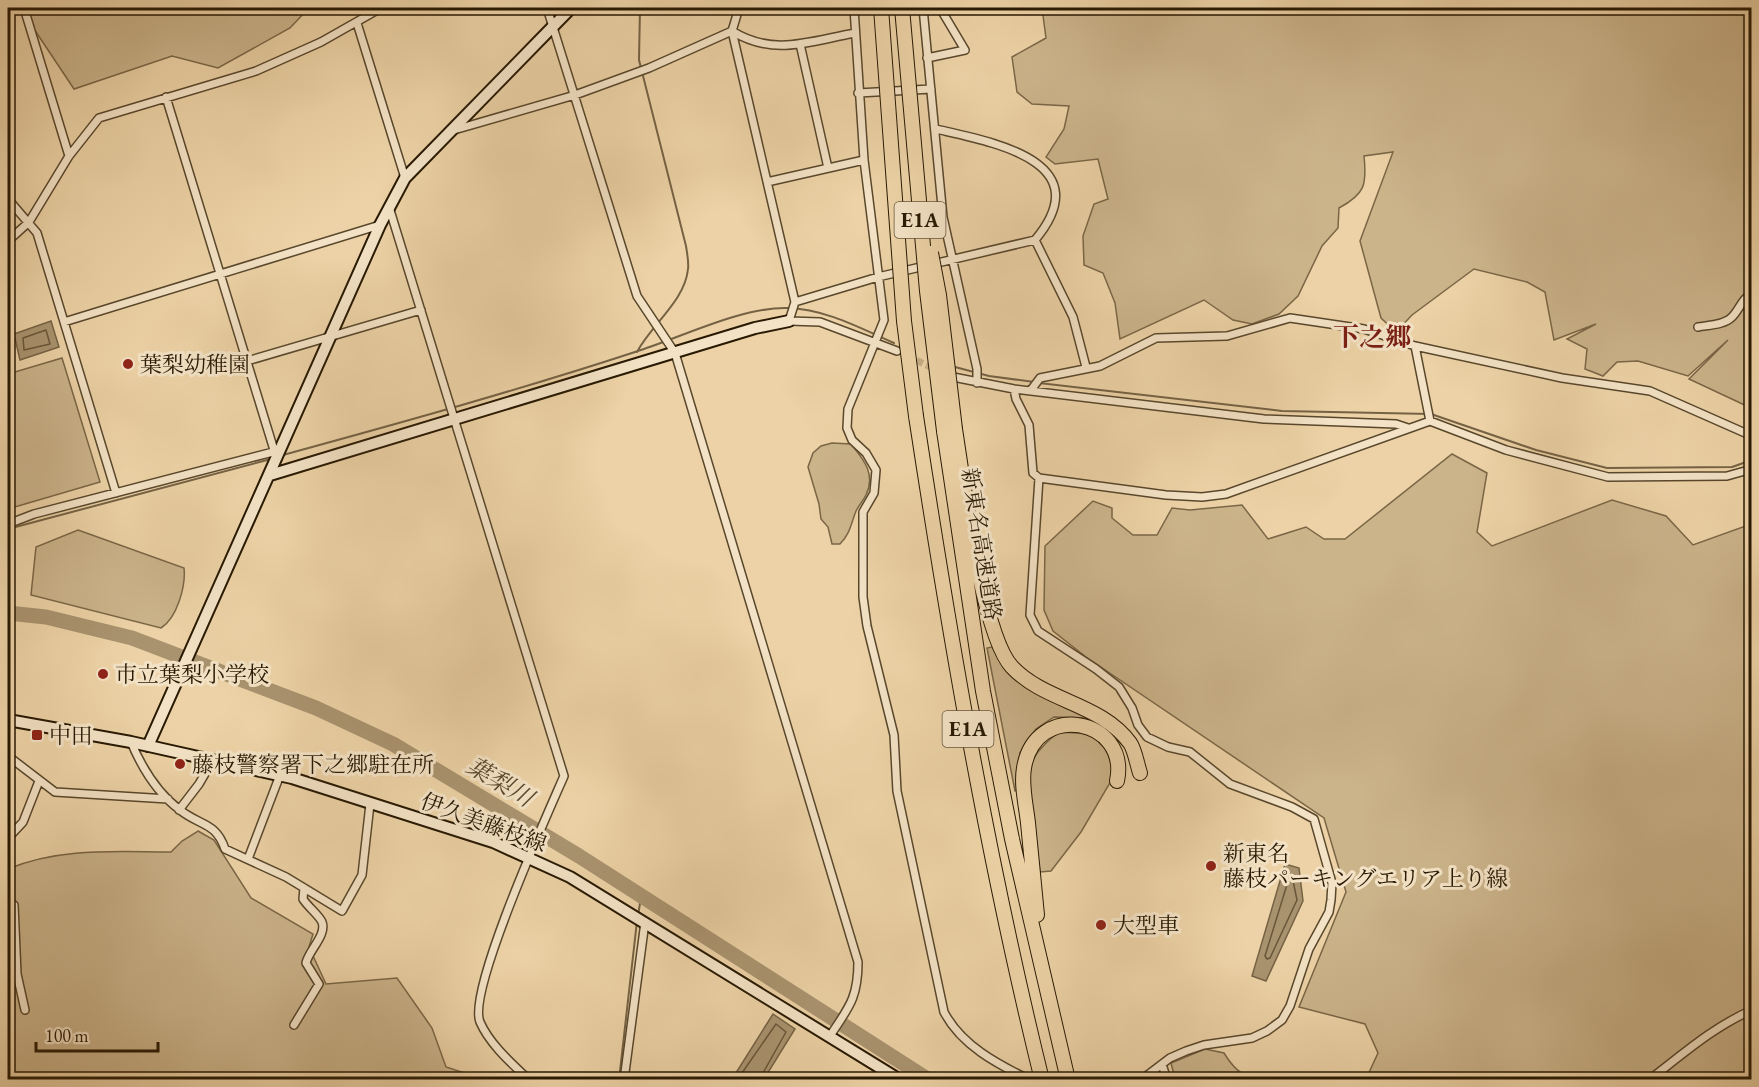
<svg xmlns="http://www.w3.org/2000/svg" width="1759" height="1087" font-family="'EB Garamond','Noto Serif JP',serif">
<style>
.green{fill:#cbb38a;stroke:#7a6646;stroke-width:1.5}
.water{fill:#a9936f;stroke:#756244;stroke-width:1.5}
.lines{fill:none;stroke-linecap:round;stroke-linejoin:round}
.shore{stroke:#685639;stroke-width:1.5}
.stream{stroke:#756244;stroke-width:2}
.river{stroke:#a9936f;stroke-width:15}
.street-tunnel{stroke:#c5ad85;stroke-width:7;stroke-dasharray:7 3.5;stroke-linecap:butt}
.street-casing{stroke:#59472c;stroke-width:10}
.secondary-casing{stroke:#281903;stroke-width:14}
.highway-casing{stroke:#281903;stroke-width:16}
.street{stroke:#f3e2c5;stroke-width:7}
.secondary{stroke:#f3e2c5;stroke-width:10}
.highway{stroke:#ecd2a6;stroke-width:14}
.highway-bridge-casing{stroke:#281903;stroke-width:16;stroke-linecap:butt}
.highway-bridge{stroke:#ecd2a6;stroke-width:14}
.poi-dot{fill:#8f2418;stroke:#f3e2c5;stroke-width:2}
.labels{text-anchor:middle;stroke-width:6;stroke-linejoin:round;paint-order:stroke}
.shield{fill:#f3e2c5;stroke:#65553d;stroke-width:1.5}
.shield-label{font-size:21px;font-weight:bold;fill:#281903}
.poi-label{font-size:22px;fill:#281903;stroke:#f3e2c5;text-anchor:start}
.street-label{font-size:22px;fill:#281903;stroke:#f3e2c5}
.water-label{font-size:24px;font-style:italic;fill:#5c4a2e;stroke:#f3e2c5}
.quarter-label{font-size:26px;font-weight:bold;fill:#7a1f14;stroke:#f3e2c5}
</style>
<rect width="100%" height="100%" fill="#ecd2a6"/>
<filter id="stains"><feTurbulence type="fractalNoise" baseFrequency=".00333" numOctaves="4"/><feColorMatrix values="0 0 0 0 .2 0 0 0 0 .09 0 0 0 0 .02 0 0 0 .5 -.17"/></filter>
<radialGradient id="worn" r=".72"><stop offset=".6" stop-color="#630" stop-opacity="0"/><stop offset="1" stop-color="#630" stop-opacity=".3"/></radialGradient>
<path class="green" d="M20,8H307L308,9L290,28L218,68L172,56L74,89Z
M1042,8H1751V408L1689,379L1728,340L1688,376L1638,361L1617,362L1603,376L1585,369L1587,349L1567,339L1596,324L1554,340L1545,292L1527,282L1474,269L1412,315L1396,332L1381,318L1360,241L1393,152L1364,156C1367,185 1365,194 1339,208L1338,228L1322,246L1298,296L1279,314L1252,324L1233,320L1204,300L1120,339L1115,303L1103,273L1084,265L1083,236L1094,204L1108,199L1098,159L1055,164L1046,157L1064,129L1069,106L1032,104L1017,92L1012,57L1046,38Z
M62,358L100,482L8,509V374Z
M832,443L851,444C864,460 876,474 866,495C863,501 859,505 856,511C851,524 850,534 840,544H832L828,527L821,519L819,504L808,467L813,453L821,446Z
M1452,454L1487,473L1477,532L1492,546L1612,500L1666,516L1693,545L1751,524V1079H1366L1378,1053L1365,1024L1299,1007L1346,892L1324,818L1086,657L1053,631L1044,610L1045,546L1093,501L1112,508V518L1133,535H1157L1172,508L1190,510L1242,505L1268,539L1306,527L1324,539H1345Z
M78,530L184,568C186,586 177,618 161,628L31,595L36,547Z
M992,647L1014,678L1090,718L1054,717L1036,729L1020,753L1017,790L1015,791L987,648Z
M1059,732L1093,734L1107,749L1114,776L1081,832L1051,871L1040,872C1037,846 1022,783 1033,760C1039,748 1049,740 1059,732Z
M198,831L214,840L251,898L313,934L309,947L326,984L397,978L432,1028L446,1067L483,1079L8,1080V869C60,847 116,852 171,852L182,841Z
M1205,1049L1224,1053C1232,1066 1240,1075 1255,1079H1175L1171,1063Z"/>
<path class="water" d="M51,321L59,347L20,360L14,334Z
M1285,864L1299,868L1303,901L1266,981L1252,976Z
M773,1014L795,1029L764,1079H740L734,1076Z"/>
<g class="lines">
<path class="shore" d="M46,330L50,344L24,350L23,338Z
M1292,876L1297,900L1270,958L1267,959L1265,956L1289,878Z
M742,1080V1073L776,1024L786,1032L759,1080"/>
<path class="stream" d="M637,352C651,325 685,301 688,269C689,262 687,253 686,246L639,60L640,8
M955,367L989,376L1034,382
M1039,383L1282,411L1431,414L1536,450L1607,468L1732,467L1752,460
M283,455C400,423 519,390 635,352C680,338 741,307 787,308C826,309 860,328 894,343
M8,529L271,459
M638,916L641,897
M619,1080L637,921"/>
<path class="river" d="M8,613L46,617L132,638L316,708L393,744L579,856L929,1080"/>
<path class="street-tunnel" d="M907,356L935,369"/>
<defs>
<path id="street" d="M24,8L69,156
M547,8L637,296L675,353L858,962C858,998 849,1007 830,1036
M739,8L732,31L795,302L789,321L820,322L897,351
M854,8L864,160L884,320L848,409L847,428L852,440L866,453L876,470L874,493L863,512V597L867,626L894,735L897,791L944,1012C961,1045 997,1064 1030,1080
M923,8L943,217L977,369V383
M357,23L405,178
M732,31C774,57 810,41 855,33
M800,44L828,168
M927,58L965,50L940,8
M858,93L931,89
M166,97L274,450
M454,130L575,95L649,68L732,31
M767,182L864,160
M8,199L37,233L116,493
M389,207L564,776C548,813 467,991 480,1022C489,1043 510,1062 527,1078
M1035,240L1073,317L1086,367
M8,241L29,222L69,156L99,118L256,71L321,42L381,8
M795,302L878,277L1035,240C1101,161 992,142 936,129
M64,322L380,225
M1698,327C1709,325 1724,325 1732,317C1740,309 1742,298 1752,294
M1415,346L1430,421
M247,361L421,310
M953,377L1014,389L1264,419L1396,424L1408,428
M1014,389L1016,399L1029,425L1033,473L1039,478L1166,495L1202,497L1226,494L1430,421L1506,450L1608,477L1727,476L1752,469
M1031,390L1040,378L1100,366L1156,338L1227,336L1290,318L1364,329L1415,346L1562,378L1650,391L1752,436
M1039,478L1030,615L1038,631L1096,669L1119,687L1132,708L1138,725L1147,737L1168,747L1190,752L1230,784L1292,807L1314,819L1332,883L1331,900L1329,912L1309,949L1290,1006L1282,1020L1267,1031L1252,1038L1204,1045L1186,1051L1170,1058L1141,1080
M8,524L34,514L277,451
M131,742C142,768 157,793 180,810C200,826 216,822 225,849L286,877L342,911L362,875L370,804
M8,756L55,792L168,799
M179,810L199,784L213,760
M8,838L23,822L39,781
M248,859L280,775
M8,900L14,905L17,974L25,1010
M294,1025L319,984L306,963C309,950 327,935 322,922C319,915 308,907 303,899L304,888
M1162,1064L1167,1080
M624,1080L645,922
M1649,1080C1682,1055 1713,1027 1752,1010"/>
<path id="secondary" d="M270,475L755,328L789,321
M8,720L131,742L292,778L493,842L570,877L900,1080
M148,746L380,225L405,178L571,8"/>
<path id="highway" d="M916,416C950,639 988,861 1042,1080
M955,429C963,479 982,635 1012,667C1045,702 1101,703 1130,743C1135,750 1137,764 1140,773
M944,431L983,691L1012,839L1068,1080
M1037,915C1034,884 1031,853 1028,823C1026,805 1021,785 1024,768C1035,700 1130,718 1117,781"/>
</defs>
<use href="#street" class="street-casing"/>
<use href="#secondary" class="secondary-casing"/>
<use href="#highway" class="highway-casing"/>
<use href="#street" class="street"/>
<use href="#secondary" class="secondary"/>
<use href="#highway" class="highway"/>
<defs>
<path id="highway-bridge" d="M881,8L904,321L916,416
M902,8L927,291L944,431
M931,253L939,295L955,429"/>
</defs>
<use href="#highway-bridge" class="highway-bridge-casing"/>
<use href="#highway-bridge" class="highway-bridge"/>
</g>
<g class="poi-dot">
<circle cx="128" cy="364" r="6"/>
<circle cx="103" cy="674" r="6"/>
<rect x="31" y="729" width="12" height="12" rx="3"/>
<circle cx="180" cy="764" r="6"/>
<circle cx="1211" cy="866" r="6"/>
<circle cx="1101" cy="925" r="6"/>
</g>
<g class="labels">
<g class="shield">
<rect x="894.5" y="202" width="51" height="36" rx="4.5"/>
<rect x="942.5" y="711" width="51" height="36" rx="4.5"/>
</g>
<g class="shield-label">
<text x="920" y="227">E1A</text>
<text x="968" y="736">E1A</text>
</g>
<g class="poi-label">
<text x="140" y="372">葉梨幼稚園</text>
<text x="115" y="682">市立葉梨小学校</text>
<text x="49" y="743">中田</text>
<text x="192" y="772">藤枝警察署下之郷駐在所</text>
<text x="1223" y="861">新東名<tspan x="1223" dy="25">藤枝パーキングエリア上り線</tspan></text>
<text x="1113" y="933">大型車</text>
</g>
<g class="street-label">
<text transform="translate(982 544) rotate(81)" y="8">新東名高速道路</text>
<text transform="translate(484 822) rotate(20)" y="8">伊久美藤枝線</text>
</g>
<g class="water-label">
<text transform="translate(500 782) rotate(31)" y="8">葉梨川</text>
</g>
<g class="quarter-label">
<text x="1372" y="346">下之郷</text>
</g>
</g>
<rect width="1759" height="1087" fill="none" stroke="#ecd2a6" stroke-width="30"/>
<rect x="9" y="9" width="1741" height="1069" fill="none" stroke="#281903" stroke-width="3"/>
<rect x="15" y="15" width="1729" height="1057" fill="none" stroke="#281903" stroke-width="1.5"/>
<path d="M36 1042v9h122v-9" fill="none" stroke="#281903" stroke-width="3"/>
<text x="45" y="1042" font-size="18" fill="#281903" stroke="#f3e2c5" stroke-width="4.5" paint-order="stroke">100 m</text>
<rect width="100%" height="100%" filter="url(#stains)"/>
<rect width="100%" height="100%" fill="url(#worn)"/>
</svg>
